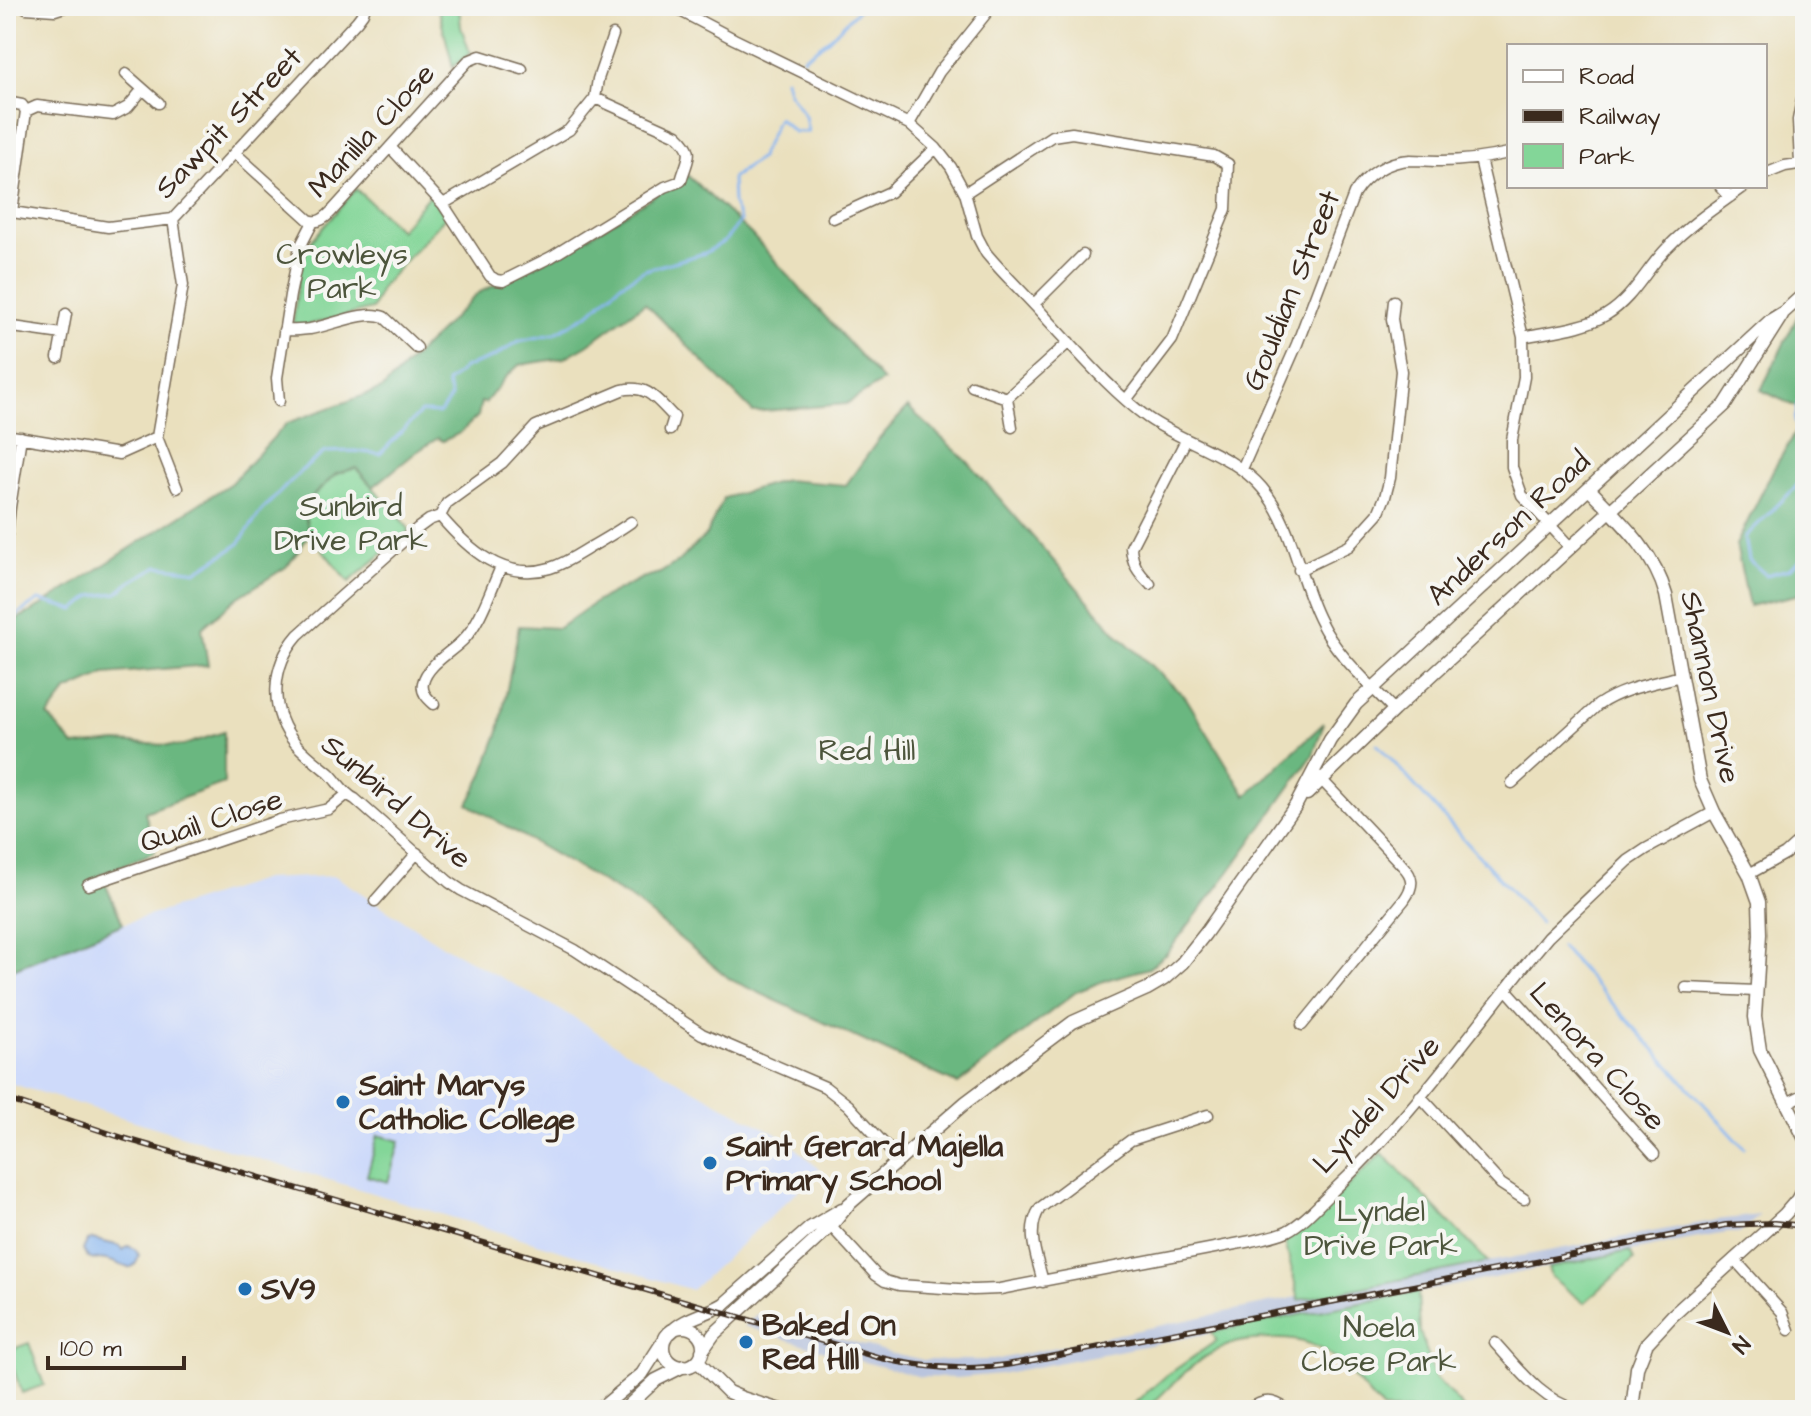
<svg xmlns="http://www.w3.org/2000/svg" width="1811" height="1416" font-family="'Architects Daughter',sans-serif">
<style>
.built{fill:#cedafa}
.industrial{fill:#b9c4de}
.green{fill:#83d698;stroke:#5f805b;stroke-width:2}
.forest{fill:#6ab780;stroke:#52704f;stroke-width:2}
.water{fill:#86b5f0;stroke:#607087;stroke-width:2}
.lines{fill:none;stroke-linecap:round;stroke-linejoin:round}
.stream{stroke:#86b5f0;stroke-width:3}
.minor-casing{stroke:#786a56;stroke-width:13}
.tertiary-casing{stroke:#786a56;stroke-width:15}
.minor{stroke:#fff;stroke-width:10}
.tertiary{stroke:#fff;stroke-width:12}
.rail-casing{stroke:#3b2a1e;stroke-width:6}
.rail{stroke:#f6f6f2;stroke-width:3;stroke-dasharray:9;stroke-linecap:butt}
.poi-dot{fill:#1f6fb2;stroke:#f6f6f2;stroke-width:3}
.labels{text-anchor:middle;stroke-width:8;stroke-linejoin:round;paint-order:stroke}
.street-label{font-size:30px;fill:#3b2a1e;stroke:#f6f6f2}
.park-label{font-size:30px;fill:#4d553c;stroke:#f6f6f2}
.poi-label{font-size:30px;font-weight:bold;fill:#3b2a1e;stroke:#f6f6f2;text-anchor:start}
</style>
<rect width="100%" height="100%" fill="#f6f6f2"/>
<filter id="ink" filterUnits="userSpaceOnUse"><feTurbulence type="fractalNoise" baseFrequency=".0125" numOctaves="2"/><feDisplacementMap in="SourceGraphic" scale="16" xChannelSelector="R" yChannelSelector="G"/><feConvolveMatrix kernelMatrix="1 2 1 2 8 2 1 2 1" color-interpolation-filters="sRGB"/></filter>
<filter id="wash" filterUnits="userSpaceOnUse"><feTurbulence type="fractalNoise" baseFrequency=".006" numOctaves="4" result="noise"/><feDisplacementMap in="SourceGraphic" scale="32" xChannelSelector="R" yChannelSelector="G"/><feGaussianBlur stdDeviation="1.8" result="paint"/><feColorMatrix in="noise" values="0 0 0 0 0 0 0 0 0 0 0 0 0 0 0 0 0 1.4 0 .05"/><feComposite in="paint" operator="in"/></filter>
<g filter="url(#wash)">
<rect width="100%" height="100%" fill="#eae0be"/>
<path class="built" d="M335,876L438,943L580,1021L627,1052L742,1116L785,1138L820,1170L692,1290L6,1082V972L123,924L264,879Z"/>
<path class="industrial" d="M1760,1215L1740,1233H1727L1682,1241L1000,1374L957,1378L921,1377L838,1355L744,1326L757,1314L888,1352L924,1360H994L1298,1297L1299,1300L1488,1262L1717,1220Z"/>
<path class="green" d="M433,6H459L461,27L470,53L453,67L439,11Z
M356,189L400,230L429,195L446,216L382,286L372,309L299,327L293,322L302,252Z
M356,468L410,530L349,582L309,534L302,505L336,474Z
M378,1135L400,1141L388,1182L367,1176Z
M1382,1153L1488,1262L1299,1300L1285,1242L1313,1219Z
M1630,1251L1634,1259L1584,1303L1551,1277L1548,1268Z
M1418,1292L1420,1332L1435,1377L1465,1410H1383C1367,1394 1353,1374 1336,1360C1320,1345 1299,1339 1278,1339C1264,1339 1249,1339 1235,1343C1199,1353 1172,1385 1146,1410H1126L1166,1376L1216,1341L1211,1332Z
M29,1343L44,1385L22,1393L7,1351Z"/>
<path class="forest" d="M687,175L751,234L883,381L846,404L753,412L645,303L587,345L564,358L519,365L505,378L485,403L481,402L478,416L460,433L443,441L438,438L415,453L373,487L356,468L336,474L303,505L309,534L299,551L286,567L237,598L202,628L208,665L105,674L67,691L48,716L74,746L117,742L181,746L224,732V783L145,812L155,852L101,874L123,924L6,972V624L33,611L231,483L287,423L382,389L478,293L566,251Z
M1805,301V411L1761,390Z
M908,407L968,462L1117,634L1186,698L1246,796L1324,723L1313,755L1230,871L1167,953L1149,968L1109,979L1076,992L958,1084L731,980L633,900L468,804L482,777L499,731L519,626L559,628L597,601L642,578L660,573L679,561L706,535L724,498L785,480L846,485L879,439Z
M1805,417V590L1800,594L1749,606L1736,545L1773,470Z"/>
<path class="water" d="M92,1239L120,1246L123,1250L128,1246L135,1249L139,1255C134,1278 120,1262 106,1260C94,1257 91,1265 83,1250L87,1241Z"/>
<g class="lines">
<path class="stream" d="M803,58L828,40L862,6
M1805,384L1802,386L1795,420L1805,451
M1805,469L1796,487L1745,537L1749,560L1766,575L1789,569L1805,556
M6,631L10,619L39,600L75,610L92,596L117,593L132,581L158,566L197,571L238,545L261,511L302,470L325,452L354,451L380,454L421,412L440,413L451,397L447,383L464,368L494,357L519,341L554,334L590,313L621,284L645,270L705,253L725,241L740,221L733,204L732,178L760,158L778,118L794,132H808L805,116L788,91L785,79
M1377,744L1540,923
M1561,947L1744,1148
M1798,1211L1802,1216"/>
</g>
</g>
<g filter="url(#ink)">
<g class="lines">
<defs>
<path id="minor" d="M671,6L734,39L909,124L936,148L951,167L965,193L977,236L986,253C1005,276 1028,297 1048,320C1079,353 1111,391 1148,418C1184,443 1233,454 1262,488C1294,526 1298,578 1320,621C1337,656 1368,682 1394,710
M26,8L55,10L67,6
M126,74L159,103
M6,102L22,105L26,111
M909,124L939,72L992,6
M390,147L443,204L490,276L496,280L503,281L551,257L665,187L681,181C687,158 697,153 677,135L595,98
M235,153L309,220C318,224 325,218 331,212L468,61L480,56L522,69
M1480,159L1523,337L1524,377L1512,440V467L1522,495L1571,548
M1800,163L1798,120L1805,84
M1765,174L1785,166L1805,163
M1720,186L1730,197
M965,193L1052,136L1072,133L1214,156L1228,164L1226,209L1172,340L1126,400
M443,204L569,130L595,98L598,79L613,35
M6,211L108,227L173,219L357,21L363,13L365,6
M12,212L26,111L37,106L113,115L128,107L143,89
M833,218L890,192L936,148
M1034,304L1083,255
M6,326L62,334
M284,330C293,331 301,330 310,329C330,326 366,309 384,317L417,348
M1523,337C1550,331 1582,329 1606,315C1634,298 1646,269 1668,247C1690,224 1719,205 1745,186
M58,358L66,314
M972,386L1007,398
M279,401L277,378L290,295L300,247L313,222
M1012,427L1007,398L1069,342
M670,430L674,417C657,400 648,384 622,390L536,426L502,463L447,503L440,516L429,520L418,528L298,635C271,666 268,711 296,744C306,755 318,764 329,773C338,782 344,794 355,799L449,882L461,890L575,950L702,1034L825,1087L848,1105L900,1161
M6,435L119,454L157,437L183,285L173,219
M157,437L177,488
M1242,469L1297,344L1354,194C1366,175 1387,161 1410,160C1420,160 1431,161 1441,161C1464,161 1486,158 1509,153
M440,516C468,549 504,582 550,568C564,564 576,556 589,548C603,540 617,532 631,522
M6,542L10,507L21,437
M1299,570L1349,546L1378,514L1385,497L1390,478L1401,371L1392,319L1394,301
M1150,584C1138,572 1132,564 1131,547L1186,440
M434,704C427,698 421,692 423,683C427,665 450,653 462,641C480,624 491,589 501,567
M1512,783L1598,705C1623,688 1652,684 1681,676
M1749,874L1785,854L1805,836
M88,885L280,820L329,809L346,795
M375,901L417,853
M1686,988L1756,991
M1506,989L1654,1154
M1302,1025L1404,900C1414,886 1414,877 1402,865L1318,776
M1420,1096L1501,1184L1524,1199
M1787,1103L1805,1094
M831,1226L876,1275L885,1281L899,1285L973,1290L1000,1289L1251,1241C1263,1238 1276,1236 1287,1231C1306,1221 1322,1201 1338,1186C1409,1118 1468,1037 1529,960L1548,937L1628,861L1646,849L1714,812
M1734,1259L1782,1312L1789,1330
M1043,1282C1037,1257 1025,1231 1040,1208L1131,1140L1208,1115
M1495,1343C1519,1369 1541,1400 1577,1410
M1248,1410C1264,1399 1272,1399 1288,1410"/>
<path id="tertiary" d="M1589,489C1620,521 1654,551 1666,595L1700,780L1714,812L1749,874L1759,902L1760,934L1755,1017L1760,1050L1805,1139
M1307,794L1394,710L1725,405L1782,315
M663 1347a20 20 0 1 1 40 0a20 20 0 1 1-40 0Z
M670,1333C685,1317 706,1315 724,1304L810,1228L842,1209
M702,1351L714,1334L831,1226L848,1205L966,1102L1073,1022L1147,989L1164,979L1182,963L1205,934L1296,805L1330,740L1356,704L1771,320L1784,312L1805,293
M697,1361L728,1392L742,1398L780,1410
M599,1410L642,1374L664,1340
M624,1410L656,1380L684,1366
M1632,1410L1637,1368L1647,1343L1672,1316L1785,1214L1797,1200L1805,1185"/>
</defs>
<use href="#minor" class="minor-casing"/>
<use href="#tertiary" class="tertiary-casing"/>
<use href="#minor" class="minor"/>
<use href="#tertiary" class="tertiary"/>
<defs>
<path id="rail" d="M6,1099L123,1138L877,1357C924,1369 970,1372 1018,1363L1726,1225L1774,1223L1805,1226"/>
</defs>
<use href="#rail" class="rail-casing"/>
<use href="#rail" class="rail"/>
</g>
</g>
<g class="poi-dot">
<circle cx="343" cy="1102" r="8"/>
<circle cx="710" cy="1163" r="8"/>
<circle cx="245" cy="1289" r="8"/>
<circle cx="746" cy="1342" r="8"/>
</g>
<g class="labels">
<g class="street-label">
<text transform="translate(228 122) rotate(-46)" y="10">Sawpit Street</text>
<text transform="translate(371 130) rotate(-47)" y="10">Manilla Close</text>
<text transform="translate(1291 290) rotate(-68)" y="10">Gouldian Street</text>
<text transform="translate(1508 528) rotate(-43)" y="10">Anderson Road</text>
<text transform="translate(1711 687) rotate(78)" y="10">Shannon Drive</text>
<text transform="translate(397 801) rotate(41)" y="10">Sunbird Drive</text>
<text transform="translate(211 820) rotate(-18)" y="10">Quail Close</text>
<text transform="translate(1598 1056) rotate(48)" y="10">Lenora Close</text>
<text transform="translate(1376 1104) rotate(-48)" y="10">Lyndel Drive</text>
</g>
<g class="park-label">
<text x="342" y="264">Crowleys<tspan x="342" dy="34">Park</tspan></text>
<text x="351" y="516">Sunbird<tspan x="351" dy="34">Drive Park</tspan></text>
<text x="867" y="760">Red Hill</text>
<text x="1381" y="1221">Lyndel<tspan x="1381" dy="34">Drive Park</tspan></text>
<text x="1379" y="1337">Noela<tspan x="1379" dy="34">Close Park</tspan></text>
</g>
<g class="poi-label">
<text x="359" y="1095">Saint Marys<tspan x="359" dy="34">Catholic College</tspan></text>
<text x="726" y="1156">Saint Gerard Majella<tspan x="726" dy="34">Primary School</tspan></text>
<text x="261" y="1299">SV9</text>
<text x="762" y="1335">Baked On<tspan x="762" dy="34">Red HIll</tspan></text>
</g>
</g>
<rect width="1811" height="1416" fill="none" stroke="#f6f6f2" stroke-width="32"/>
<rect x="1507" y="44" width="260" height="144" fill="#f6f6f2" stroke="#aba49d" stroke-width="2"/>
<rect x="1523" y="70" width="40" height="12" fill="#ffffff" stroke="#aba49d" stroke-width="2"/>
<text x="1579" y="84" font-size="24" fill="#3b2a1e">Road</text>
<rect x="1523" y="110" width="40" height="12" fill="#3b2a1e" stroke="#aba49d" stroke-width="2"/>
<text x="1579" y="124" font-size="24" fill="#3b2a1e">Railway</text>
<rect x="1523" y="144" width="40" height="24" fill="#83d698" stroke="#aba49d" stroke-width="2"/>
<text x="1579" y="164" font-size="24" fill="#3b2a1e">Park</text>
<g transform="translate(1727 1332) rotate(132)" stroke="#f6f6f2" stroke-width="6" paint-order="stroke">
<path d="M0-6L14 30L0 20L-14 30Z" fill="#3b2a1e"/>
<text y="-12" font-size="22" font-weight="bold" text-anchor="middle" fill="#3b2a1e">N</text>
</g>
<path d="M48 1356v12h136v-12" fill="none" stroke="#3b2a1e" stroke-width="4"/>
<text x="60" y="1356" font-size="24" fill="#3b2a1e" stroke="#f6f6f2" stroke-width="6" paint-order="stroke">100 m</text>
</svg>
